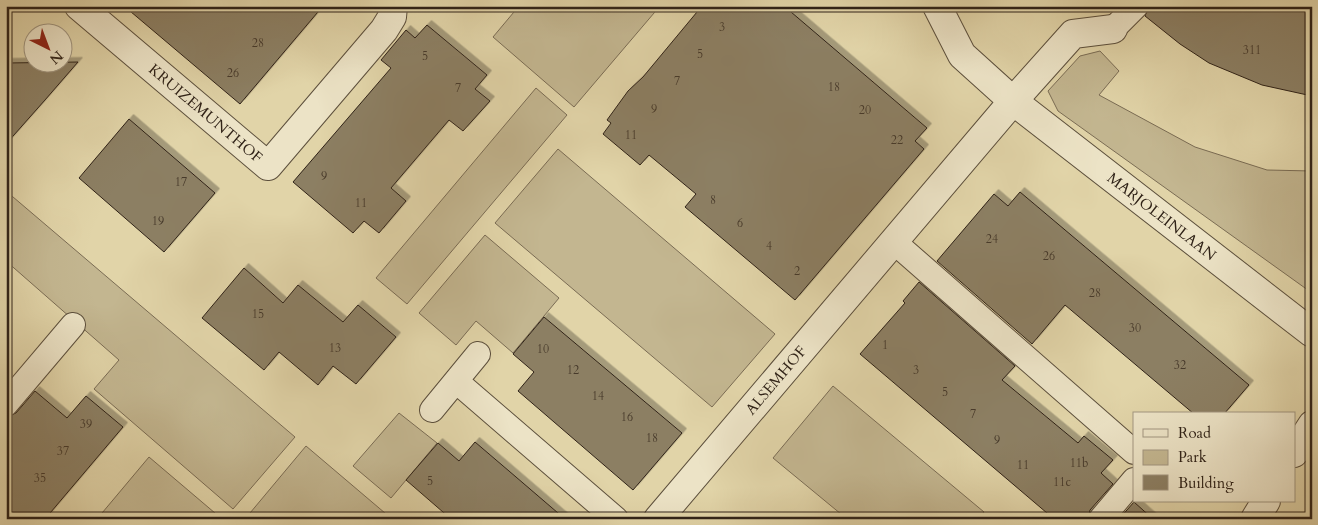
<svg xmlns="http://www.w3.org/2000/svg" width="1318" height="525" font-family="Cardo,serif">
<style>
.green{fill:#c3b690;stroke:#7a6c54}
.building{fill:#8c7f63;stroke:#302318;filter:url(#shadow)}
.lines{fill:none;stroke-linecap:round;stroke-linejoin:round}
.lane-casing{stroke:#5c4f3c;stroke-width:26}
.street-casing{stroke:#5c4f3c;stroke-width:30}
.lane{stroke:#ece3c6;stroke-width:24}
.street{stroke:#ece3c6;stroke-width:28}
.labels{text-anchor:middle;stroke-width:4;stroke-linejoin:round;paint-order:stroke}
.number-label{font-size:12px;fill:#473a2b}
.street-label{font-size:15px;fill:#302318;stroke:#ece3c6}
</style>
<defs>
<filter id="shadow"><feDropShadow dx="4.5" dy="-4.5" stdDeviation="0" flood-color="#0004"/></filter>
</defs>
<rect width="100%" height="100%" fill="#e1d4a8"/>
<filter id="stains"><feTurbulence type="fractalNoise" baseFrequency=".004" numOctaves="4"/><feColorMatrix values="0 0 0 0 .2 0 0 0 0 .09 0 0 0 0 .02 0 0 0 .5 -.17"/></filter>
<radialGradient id="worn" r=".72"><stop offset=".6" stop-color="#630" stop-opacity="0"/><stop offset="1" stop-color="#630" stop-opacity=".3"/></radialGradient>
<path class="green" d="M519,6H660L574,107L493,37Z
M1100,51L1119,71L1099,95L1195,147L1267,170L1312,171V293L1058,111L1048,91L1080,56Z
M536,88L567,115L407,304L376,278Z
M558,149L775,334L712,407L495,223Z
M6,191L295,437L233,509L94,389L119,360L6,261Z
M485,235L559,298L513,353L476,321L456,345L419,313Z
M833,386L984,512L978,519H847L773,458Z
M399,413L437,443L391,498L353,466Z
M306,446L392,519H245Z
M149,457L222,519H97Z"/>
<path class="building" d="M124,6H323L240,104Z
M702,6H784L927,128L915,141L924,149L795,300L685,207L696,194L649,155L640,165L603,134L611,123L607,120L628,91L643,77Z
M1149,6H1312V96L1262,85L1209,63L1180,44L1145,16Z
M427,25L487,75L475,89L490,101L463,131L449,120L391,188L406,201L379,233L364,221L353,233L293,182L391,68L381,60L406,30L415,38Z
M78,62L45,100L6,144V63Z
M129,119L215,193L164,252L79,178Z
M1020,192L1249,385L1224,414H1194L1065,305L1032,344L937,261L994,194L1008,206Z
M244,268L283,303L298,285L343,322L358,305L396,337L356,384L333,366L318,385L279,352L264,370L202,318Z
M919,282L1015,366L1002,380L1078,443L1084,436L1113,460L1101,473L1113,484L1090,510L1088,519H1054L860,354L905,303L903,301Z
M544,317L682,433L633,490L518,391L534,372L513,354Z
M35,391L67,418L86,396L123,427L45,519H6V417L16,413Z
M475,442L509,471L565,519H451L406,480L438,443L459,461Z
M1134,502L1153,519H1119Z"/>
<g class="lines">
<defs>
<path id="lane" d="M1113,29L1136,6
M893,241L1134,452
M456,381L616,519
M6,404L73,325
M432,410L478,354
M1101,519L1134,480"/>
<g id="street">
<path id="s1" d="M79,6L268,166L384,30L392,17L393,6"/>
<path id="s2" d="M937,6L962,55L1013,101L1312,333"/>
<path d="M1294,453L1312,425"/>
<path id="s3" d="M658,519L1013,101L1073,34L1113,29"/>
<path d="M1255,519L1266,501"/>
</g>
</defs>
<use href="#lane" class="lane-casing"/>
<use href="#street" class="street-casing"/>
<use href="#lane" class="lane"/>
<use href="#street" class="street"/>
</g>
<g class="labels">
<g class="number-label">
<text x="722" y="31">3</text>
<text x="258" y="47">28</text>
<text x="1252" y="54">311</text>
<text x="700" y="58">5</text>
<text x="425" y="60">5</text>
<text x="233" y="77">26</text>
<text x="677" y="85">7</text>
<text x="834" y="91">18</text>
<text x="458" y="92">7</text>
<text x="654" y="113">9</text>
<text x="865" y="114">20</text>
<text x="631" y="139">11</text>
<text x="897" y="144">22</text>
<text x="324" y="180">9</text>
<text x="181" y="186">17</text>
<text x="713" y="204">8</text>
<text x="361" y="207">11</text>
<text x="158" y="225">19</text>
<text x="740" y="227">6</text>
<text x="992" y="243">24</text>
<text x="769" y="250">4</text>
<text x="1049" y="260">26</text>
<text x="797" y="275">2</text>
<text x="1095" y="297">28</text>
<text x="258" y="318">15</text>
<text x="1135" y="332">30</text>
<text x="885" y="349">1</text>
<text x="335" y="352">13</text>
<text x="543" y="353">10</text>
<text x="1180" y="369">32</text>
<text x="573" y="374">12</text>
<text x="916" y="374">3</text>
<text x="945" y="396">5</text>
<text x="598" y="400">14</text>
<text x="973" y="418">7</text>
<text x="627" y="421">16</text>
<text x="86" y="428">39</text>
<text x="652" y="442">18</text>
<text x="997" y="444">9</text>
<text x="63" y="455">37</text>
<text x="1079" y="467">11b</text>
<text x="1023" y="469">11</text>
<text x="40" y="482">35</text>
<text x="430" y="485">5</text>
<text x="1062" y="486">11c</text>
</g>
<g class="street-label">
<text dy="5" stroke="none"><textPath href="#s1" startOffset="166">KRUIZEMUNTHOF</textPath></text>
<text dy="5" stroke="none"><textPath href="#s2" startOffset="312">MARJOLEINLAAN</textPath></text>
<text dy="5" stroke="none"><textPath href="#s3" startOffset="182">ALSEMHOF</textPath></text>
</g>
</g>
<rect width="1318" height="525" fill="none" stroke="#e1d4a8" stroke-width="25"/>
<rect x="8" y="8" width="1303" height="510" fill="none" stroke="#302318" stroke-width="2.5"/>
<rect x="12" y="12" width="1293" height="500" fill="none" stroke="#302318"/>
<rect x="1133" y="412" width="162" height="90" fill="#ece3c6" stroke="#a19680"/>
<rect x="1143" y="429" width="25" height="8" fill="#ece3c6" stroke="#a19680"/>
<text x="1178" y="438" font-size="15" fill="#302318">Road</text>
<rect x="1143" y="450" width="25" height="15" fill="#c3b690" stroke="#a19680"/>
<text x="1178" y="462" font-size="15" fill="#302318">Park</text>
<rect x="1143" y="475" width="25" height="15" fill="#8c7f63" stroke="#a19680"/>
<text x="1178" y="488" font-size="15" fill="#302318">Building</text>
<g transform="translate(48 48) rotate(138)"><circle r="24" fill="#ece3c6" stroke="#a19680"/>
<path d="M0-4L9 19L0 12L-9 19Z" fill="#8f2418"/>
<text y="-8" font-size="14" font-weight="bold" text-anchor="middle" fill="#302318">N</text>
</g>
<rect width="100%" height="100%" filter="url(#stains)"/>
<rect width="100%" height="100%" fill="url(#worn)"/>
</svg>
